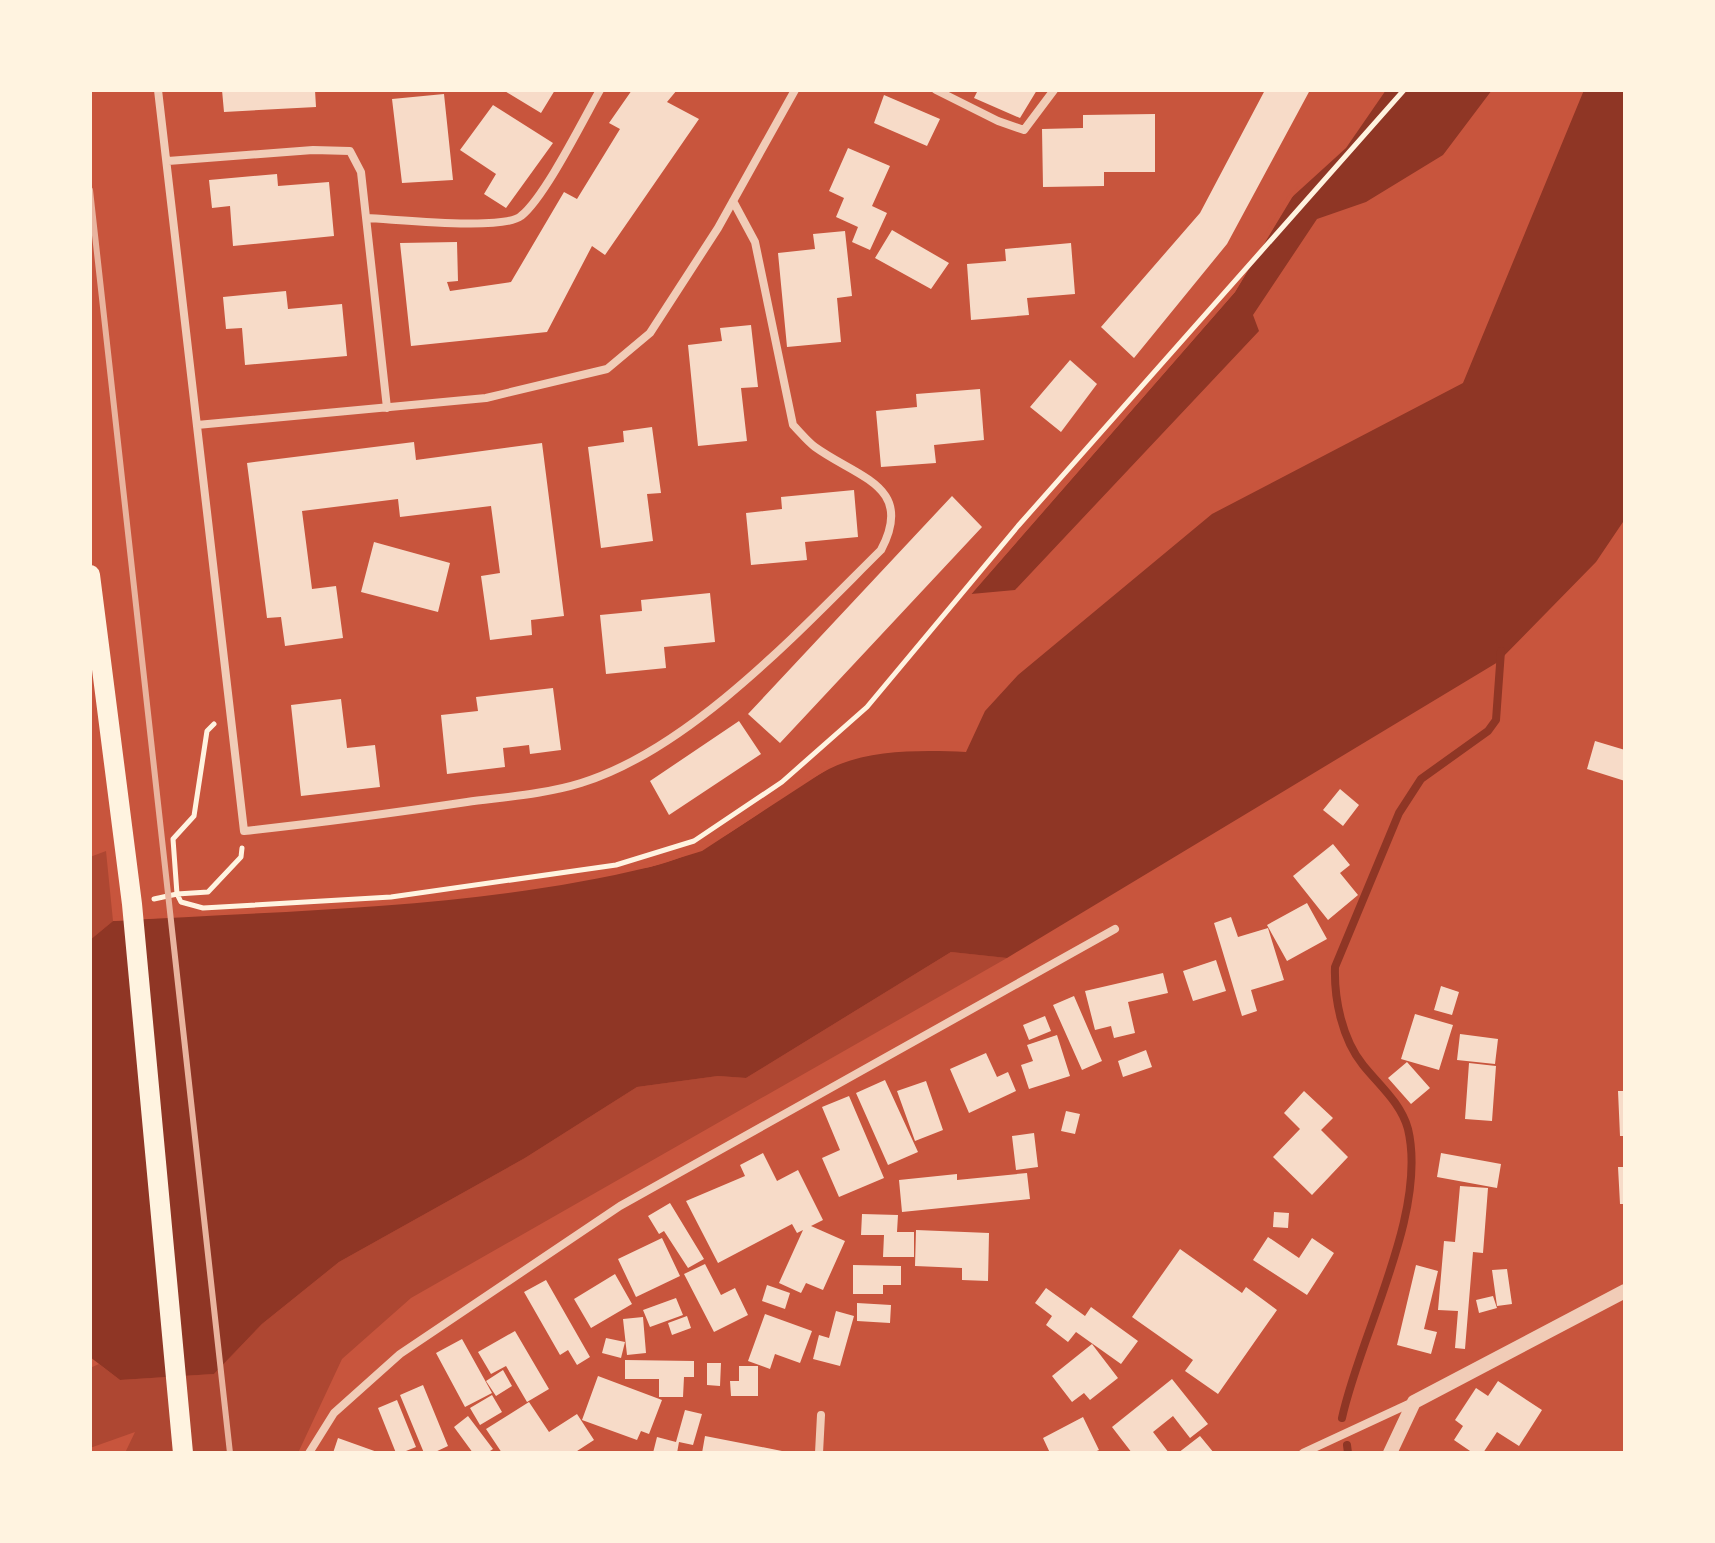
<svg xmlns="http://www.w3.org/2000/svg" width="1715" height="1543" font-family="'PT Sans',sans-serif">
<style>
.green{fill:#ae4732}
.water{fill:#8f3625}
.pier{fill:#c8553d}
.lines{fill:none;stroke-linecap:round;stroke-linejoin:round}
.stream{stroke:#8f3625;stroke-width:8}
.building{fill:#f7dbc8}
.path{stroke:#fff3e0;stroke-width:5}
.minor{stroke:#f1ccb7;stroke-width:8}
.tertiary{stroke:#f1ccb7;stroke-width:14}
.primary{stroke:#fff3e0;stroke-width:20}
.rail{stroke:#e9b49f;stroke-width:6}
</style>
<rect width="100%" height="100%" fill="#c8553d"/>
<path class="green" d="M106,851L113,921L90,940V857Z
M951,952L1007,958L411,1298L342,1359L298,1453H125L135,1432L90,1448V1368L99,1364L120,1380L214,1374L262,1324L339,1262L525,1158L637,1087L718,1076L746,1078Z"/>
<path class="water" d="M1386,90H1492L1443,155L1366,202L1317,219L1253,315L1259,331L1015,590L971,594L1235,292L1291,198L1346,148Z
M1584,90H1625V519L1596,562L1498,662L1007,958L951,952L746,1078L718,1076L637,1087L525,1158L339,1262L262,1324L214,1374L120,1380L90,1357V940L113,921C291,910 476,909 650,867C725,849 765,802 829,769C868,749 924,750 966,752L985,711L1018,675L1212,514L1463,383Z"/>
<path class="pier" d="M1299,186L1235,292L968,598V592L1232,289L1288,196Z
M840,761L702,851L650,867L456,898L113,921V917L456,894L649,863L701,847L829,764Z"/>
<g class="lines">
<path class="stream" d="M1342,1418C1360,1334 1428,1213 1408,1129C1401,1103 1379,1085 1363,1065C1342,1039 1334,999 1335,967L1399,813L1421,779L1488,731L1496,720L1501,651
M1347,1445L1348,1453"/>
</g>
<path class="building" d="M222,90H315L316,107L224,112Z
M503,90H555L541,113Z
M632,90H677L667,102L699,119L605,255L592,246L547,332L411,346L400,243L457,242L458,281L447,282L450,291L511,282L564,192L577,199L620,129L609,123Z
M978,90H1037L1020,118L974,98Z
M1265,90H1310L1227,244L1134,358L1101,327L1200,213Z
M444,94L453,180L402,183L392,99Z
M884,95L940,119L927,146L874,123Z
M493,105L553,143L506,208L484,194L496,174L460,150Z
M1155,114V172H1104V186L1043,187L1042,129L1083,128V115Z
M848,148L890,166L872,206L887,213L870,250L852,242L858,227L836,217L844,198L829,191Z
M277,174L278,186L329,182L334,236L233,246L230,206L212,208L209,180Z
M892,230L949,263L931,289L875,258Z
M845,231L852,296L837,298L841,342L787,347L778,253L815,249L813,234Z
M1071,243L1075,294L1027,298L1029,315L971,320L967,264L1006,261L1005,249Z
M286,291L288,309L342,304L347,356L245,365L242,328L226,329L223,297Z
M751,325L758,387L741,388L747,441L698,446L688,345L722,341L720,328Z
M1070,360L1097,384L1061,432L1030,407Z
M980,389L984,440L934,445L936,463L881,467L876,411L917,407L916,394Z
M652,427L661,493L647,494L653,541L601,548L588,447L624,442L623,431Z
M414,442L416,460L542,443L564,616L531,620L532,635L490,640L481,576L500,573L491,506L400,517L398,499L302,511L312,589L336,586L343,638L285,646L281,617L267,618L247,463Z
M854,490L858,537L805,542L807,560L751,565L746,513L782,509L781,497Z
M952,496L982,527L780,743L748,714Z
M374,542L450,563L438,612L361,592Z
M710,593L715,642L664,647L666,668L606,674L600,615L642,611L641,600Z
M553,688L561,750L530,754L529,745L503,748L505,767L447,774L441,715L478,711L476,697Z
M341,699L347,748L375,745L380,787L301,796L291,705Z
M739,721L761,754L669,815L650,781Z
M1595,741L1625,750V781L1587,769Z
M1340,789L1359,805L1343,826L1323,810Z
M1333,844L1350,865L1340,873L1358,895L1328,920L1293,876Z
M1307,903L1327,939L1287,961L1267,925Z
M1231,917L1238,937L1268,928L1284,980L1251,990L1257,1011L1242,1016L1214,923Z
M1216,960L1226,991L1193,1001L1183,971Z
M1163,973L1168,993L1128,1002L1135,1033L1114,1038L1111,1026L1095,1030L1085,991Z
M1441,986L1459,992L1452,1015L1434,1010Z
M1074,996L1102,1061L1082,1070L1053,1005Z
M1415,1014L1453,1025L1439,1070L1401,1059Z
M1045,1016L1051,1031L1029,1040L1023,1025Z
M1460,1034L1498,1039L1495,1064L1457,1060Z
M1057,1035L1070,1076L1029,1089L1021,1065L1033,1061L1027,1045Z
M1146,1050L1152,1067L1123,1077L1118,1061Z
M986,1053L997,1077L1008,1072L1016,1091L969,1113L950,1069Z
M1407,1062L1430,1088L1411,1104L1388,1078Z
M1469,1063L1496,1066L1492,1121L1465,1119Z
M885,1080L918,1152L888,1165L856,1093Z
M926,1081L943,1130L915,1141L897,1091Z
M1304,1091L1333,1118L1321,1130L1348,1157L1312,1195L1273,1157L1300,1129L1284,1113Z
M1618,1091H1625V1136H1620Z
M849,1096L884,1178L839,1197L822,1158L840,1150L822,1107Z
M1066,1111L1080,1114L1075,1134L1061,1131Z
M1034,1133L1038,1167L1016,1170L1012,1136Z
M763,1153L777,1181L798,1170L823,1220L811,1226L845,1241L823,1290L806,1283L801,1293L779,1283L803,1230L797,1233L792,1224L718,1263L686,1201L745,1176L740,1165Z
M1441,1153L1501,1164L1497,1188L1437,1177Z
M1618,1167H1625V1204H1620Z
M1027,1173L1030,1199L902,1212L899,1180L957,1174V1180Z
M1460,1186L1488,1188L1483,1253L1473,1252L1465,1349L1455,1348L1458,1311L1438,1310L1444,1241L1455,1242Z
M670,1203L704,1259L688,1268L664,1231L659,1234L648,1216Z
M1274,1212L1289,1213L1288,1228L1273,1227Z
M862,1214L898,1215L897,1232H914V1257H883L884,1235H861Z
M916,1230L989,1233L988,1281L962,1280V1268L915,1266Z
M1268,1237L1299,1258L1312,1238L1334,1253L1307,1295L1253,1260Z
M662,1238L680,1276L636,1297L618,1259Z
M1180,1249L1242,1293L1246,1287L1277,1310L1218,1394L1185,1371L1193,1360L1132,1317Z
M705,1264L721,1295L735,1288L748,1315L714,1332L684,1274Z
M853,1265L901,1266V1285H883V1294H853Z
M1416,1265L1438,1271L1424,1329L1437,1332L1431,1354L1397,1345Z
M1507,1269L1512,1304L1497,1306L1492,1270Z
M615,1274L632,1304L591,1328L574,1299Z
M546,1280L590,1357L577,1365L568,1350L560,1355L524,1292Z
M767,1285L790,1293L785,1309L762,1301Z
M1046,1288L1085,1316L1091,1307L1138,1341L1121,1364L1076,1332L1068,1342L1046,1325L1052,1316L1035,1303Z
M1493,1296L1497,1308L1479,1313L1476,1300Z
M676,1298L683,1315L650,1327L643,1310Z
M857,1303L891,1305L890,1323L857,1321Z
M836,1311L854,1316L840,1366L813,1359L819,1335L829,1338Z
M765,1314L812,1331L800,1363L775,1354L770,1369L748,1361Z
M687,1316L691,1328L672,1335L668,1323Z
M643,1317L646,1353L627,1355L623,1319Z
M515,1331L549,1389L527,1402L506,1366L491,1374L478,1352Z
M606,1338L625,1342L621,1358L602,1353Z
M462,1339L492,1393L465,1407L436,1353Z
M1092,1344L1118,1378L1090,1400L1084,1393L1072,1402L1052,1376Z
M625,1360L694,1361V1377H684L683,1397H659V1379H625Z
M707,1363H721L720,1386L707,1385Z
M739,1366H758V1396H731L730,1381H739Z
M503,1370L512,1386L496,1396L486,1381Z
M598,1376L662,1400L649,1434L641,1431L637,1440L582,1420Z
M1172,1379L1208,1424L1190,1438L1173,1416L1153,1432L1169,1453H1132L1112,1427Z
M1498,1381L1542,1410L1519,1446L1497,1432L1483,1453H1473L1454,1440L1463,1426L1455,1420L1476,1388L1488,1396Z
M423,1385L448,1446L433,1453H424L400,1395Z
M492,1395L502,1412L480,1425L470,1408Z
M397,1400L416,1447L401,1453H396L378,1408Z
M529,1402L549,1432L577,1414L594,1440L574,1453H502L486,1429Z
M685,1410L702,1414L693,1445L679,1442L677,1453H653L657,1437L676,1442Z
M468,1416L493,1449L487,1453H473L454,1427Z
M1083,1417L1099,1450L1092,1453H1050L1043,1438Z
M705,1436L787,1452V1453H702Z
M1200,1436L1214,1453H1178Z
M338,1438L380,1453H333Z"/>
<g class="lines">
<path class="path" d="M177,894L181,902L203,908L391,897L616,865L694,841L782,782L867,707L1018,526L1404,90
M177,894L208,892L241,857L242,848
M154,899L177,894L173,839L194,816L207,731L214,724"/>
<path class="minor" d="M158,90L244,831C319,823 393,813 467,802C504,797 546,794 581,783C691,749 801,629 881,550C915,486 858,478 815,447C807,441 800,432 793,425L755,242L733,201
M936,90L998,121L1024,130L1054,90
M168,161L313,150L350,151L361,172L387,408
M367,218C395,219 503,231 521,216C545,197 583,120 600,90
M197,425L486,398L607,369L650,333L718,228L795,90
M309,1453L334,1413L400,1354L620,1206L1115,929
M819,1453L821,1415
M1303,1453L1413,1402"/>
<path class="tertiary" d="M1390,1453L1414,1402L1625,1291"/>
<path class="primary" d="M90,575L132,904L183,1453"/>
<path class="rail" d="M90,190L230,1453"/>
</g>
<rect width="1715" height="1543" fill="none" stroke="#fff3e0" stroke-width="184"/>
</svg>
